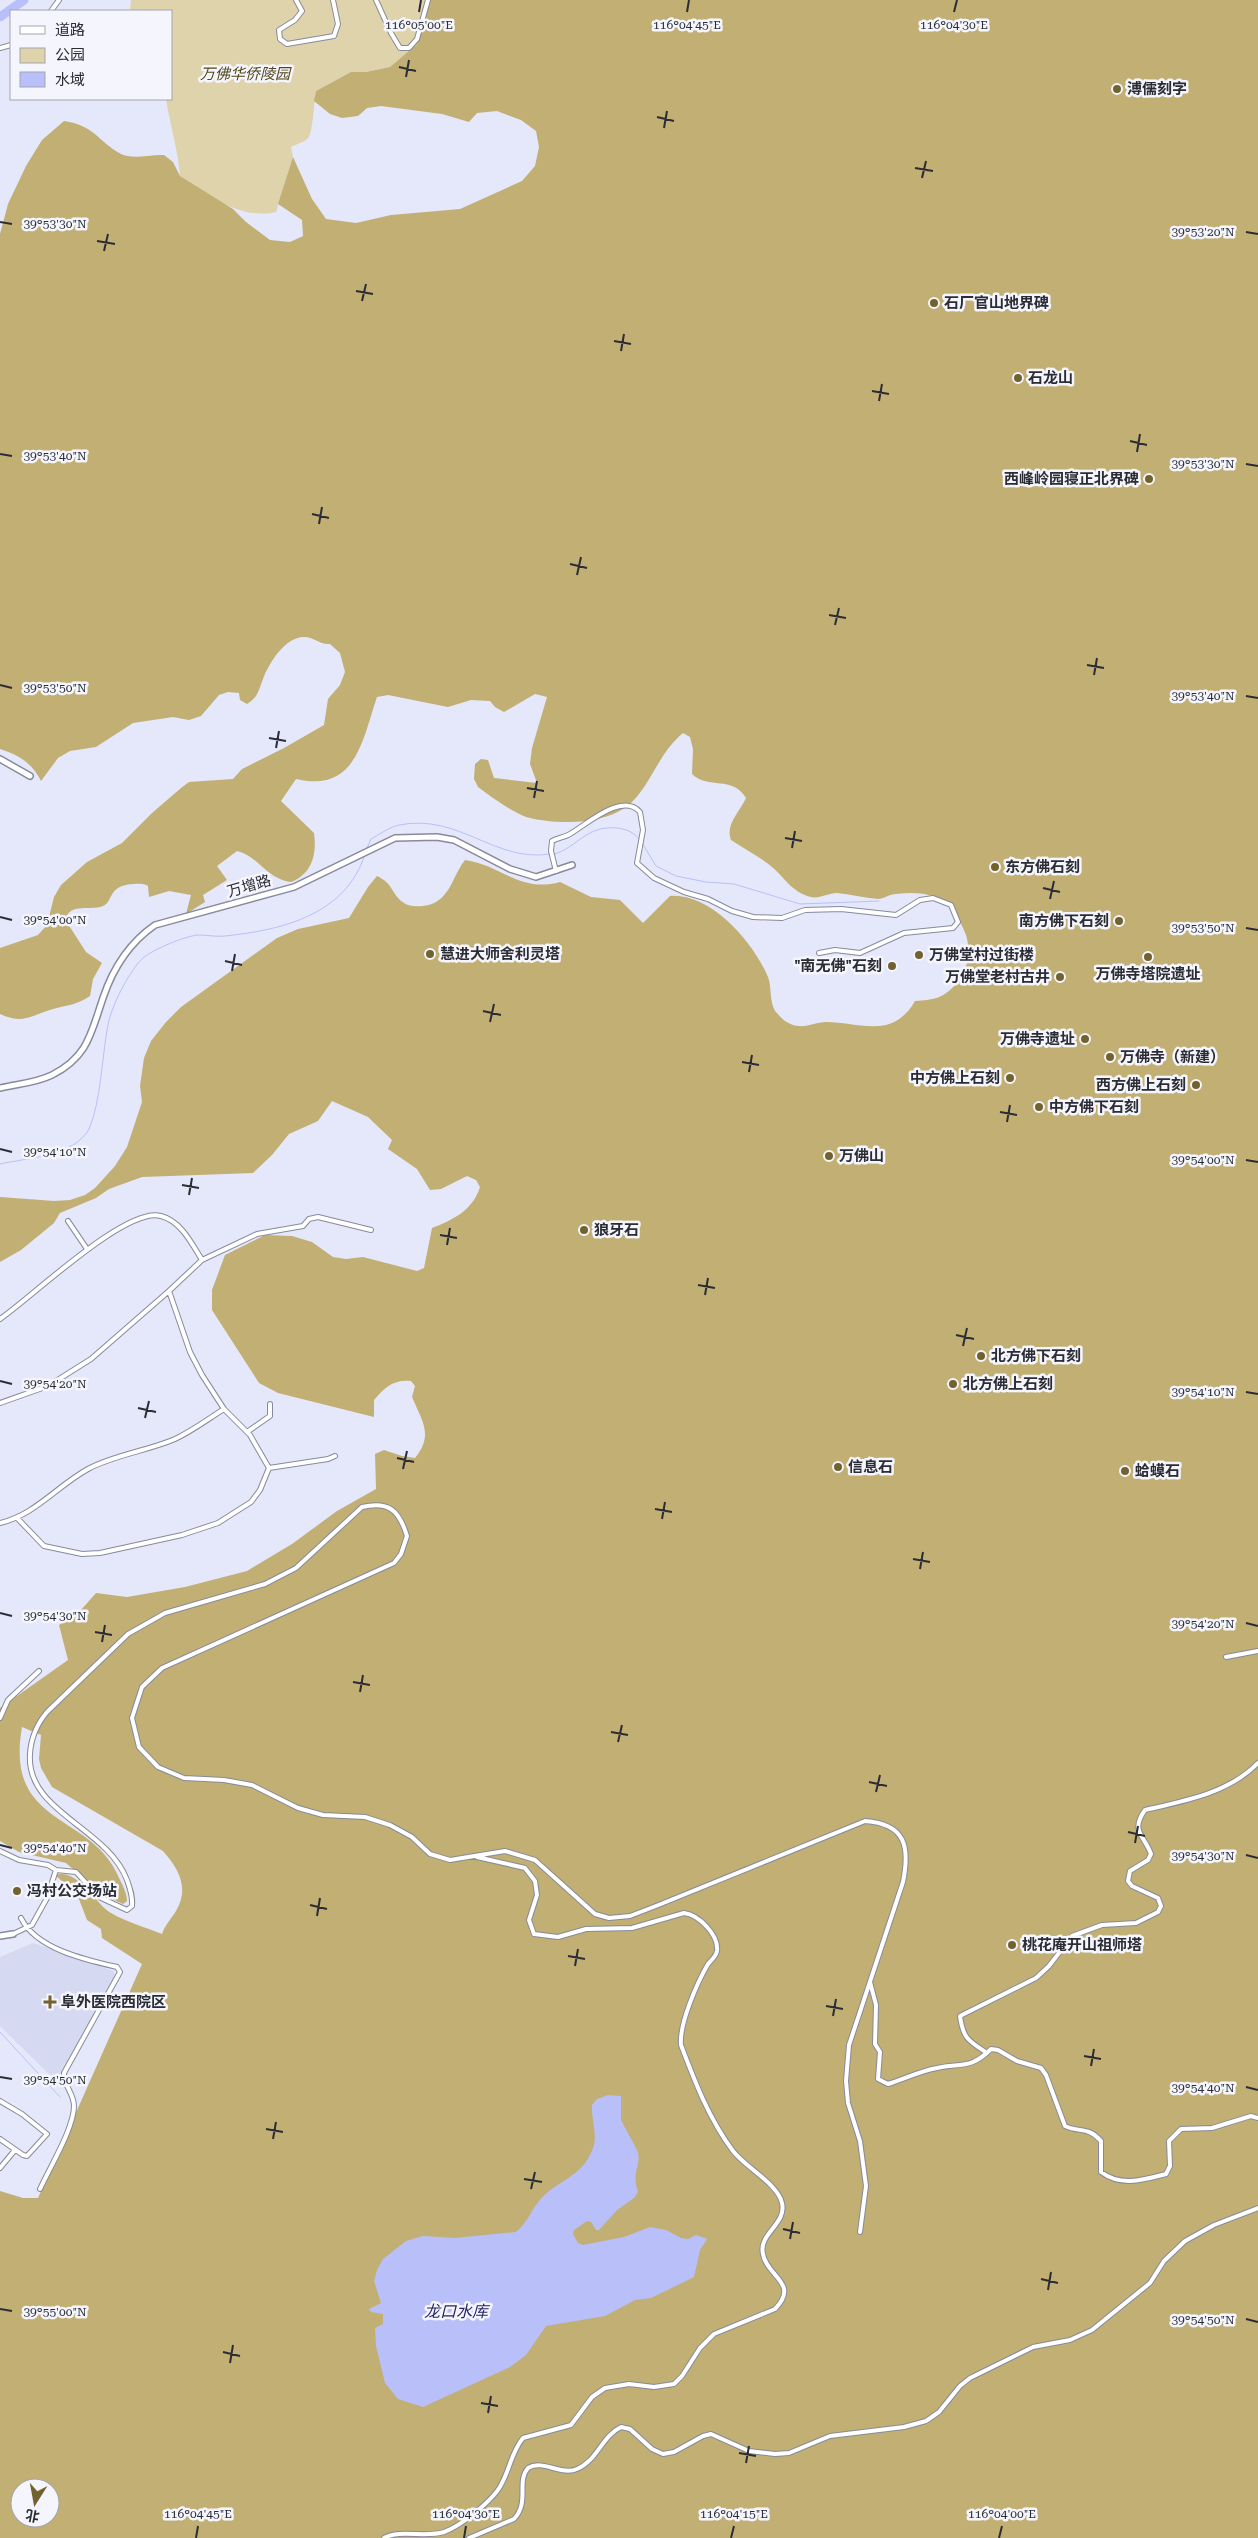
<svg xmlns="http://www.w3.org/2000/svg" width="1258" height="2538" font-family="'Roboto Serif','Noto Sans SC',serif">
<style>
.built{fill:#d6d9f2}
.green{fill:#dfd3ab}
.forest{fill:#c1af74;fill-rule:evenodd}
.water{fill:#b9c0f9}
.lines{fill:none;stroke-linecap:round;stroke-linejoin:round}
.stream{stroke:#b9c0f9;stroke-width:1}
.river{stroke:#b9c0f9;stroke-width:9}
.minor-casing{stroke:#878a9b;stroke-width:6}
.tertiary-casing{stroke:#878a9b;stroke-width:8}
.minor{stroke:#fff;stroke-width:4}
.tertiary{stroke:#fff;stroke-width:5}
.ticks{fill:none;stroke:#2c2d34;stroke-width:2}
.poi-dot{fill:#716230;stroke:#f4f5fd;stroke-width:2}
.labels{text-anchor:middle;stroke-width:5;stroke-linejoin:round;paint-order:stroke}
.park-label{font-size:15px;font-style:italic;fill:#544719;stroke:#f4f5fd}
.poi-label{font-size:15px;font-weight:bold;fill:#2c2d34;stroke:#f4f5fd;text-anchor:start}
.street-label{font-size:15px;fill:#2c2d34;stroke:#f4f5fd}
.water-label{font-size:16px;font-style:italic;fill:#262464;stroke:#f4f5fd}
.ticks-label{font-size:12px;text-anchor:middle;fill:#2c2d34;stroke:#f4f5fd;stroke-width:5;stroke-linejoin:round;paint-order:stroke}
</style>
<rect width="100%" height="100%" fill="#e5e7fa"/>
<path class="built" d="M33,1943L114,1971V1979L56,2081L0,2026V1957Z"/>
<path class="green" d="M131,0H429L417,44L390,67L366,72H351L316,91C314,102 313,133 308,138C305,142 296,144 291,147L293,157L276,212C239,220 209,195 180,176C178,149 170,125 166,99H171V11H130Z"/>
<path class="forest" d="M429,0H1258V2538H0V2191L23,2198H38L142,1964L102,1938L101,1929L87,1920L77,1894L55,1875C78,1868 94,1903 111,1913C126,1922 145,1927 162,1934C165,1925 171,1919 176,1911C190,1888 178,1868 163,1851L52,1787L41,1768L39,1759L41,1735L22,1727C4,1829 93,1811 120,1880C123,1886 127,1894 127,1901L123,1904L100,1893L66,1863L19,1852L0,1841V1708L68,1660L59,1625L80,1611L96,1593L127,1597L185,1587L247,1571L292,1544L337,1511L376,1489L375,1454L384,1450L402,1456L415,1458C434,1435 422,1421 412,1397L415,1386L411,1381C394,1379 385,1387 374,1400V1417L278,1393L259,1383L212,1310V1290L225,1255L265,1235L292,1236L312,1242L333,1257L346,1259L363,1257L417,1271L424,1268L432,1228C453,1220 473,1210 480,1187L476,1180L467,1176L441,1189L430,1190L417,1169L388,1149L392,1140L368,1117L332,1101L318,1121L289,1134L272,1155L253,1173L142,1177L109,1189L96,1198L60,1213L54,1223L21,1250L0,1262V1197L54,1201L70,1200L85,1195L95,1188L115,1166L127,1147L142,1102L140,1086L144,1058L151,1041L166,1022L181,1007L277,938L298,929L349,918L368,887L377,876C392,883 390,890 401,901C407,906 416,907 423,906C450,903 451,878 465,860C501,865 520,893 560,882L591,897L620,900L643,923L670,896C711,893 753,942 768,977C772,987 769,1005 777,1013C782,1020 791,1026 799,1026C808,1027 817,1022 826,1022C846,1022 866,1029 886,1025C899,1022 909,1012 915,1001C935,1000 944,998 958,982C968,969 971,951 966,935C952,899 934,890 896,894C890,894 883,899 878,899C864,898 850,894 837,893C828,893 819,899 811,897C790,892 783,874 767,863C756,855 743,848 731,840C725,824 740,812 746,798C732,775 709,790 692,774L693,749L690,737L683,733C659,753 653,780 633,801C610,825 560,825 530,818C516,815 490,796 478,787L474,779L475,764L481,759L488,760L494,778L537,783L530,764L532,748L547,697L535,694L504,712L495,707L490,701L471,700L448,707L388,695L377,697C362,741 356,793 296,779L281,801L314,833C317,854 312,874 291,882C265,878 260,857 237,851L217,866L227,880L203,895L205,902L186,914L191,895L169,891L149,897L148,886C143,883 139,884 133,884C105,886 115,904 100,907C88,910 67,903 66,921L86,952L102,963L93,979L90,996C77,1005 67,1005 53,1009C31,1015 24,1025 0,1014V948L38,935L47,925L54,897L61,885L87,862L122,843L152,813L181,788L189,782L233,779L242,769L284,748L324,725L328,699L340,685L345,672L340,653L330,644C320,645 314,637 304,637C285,637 269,663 263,679C259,689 258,698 247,704L240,700L239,693L228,692L219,695L201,716L189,720L173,717L133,723L96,747L70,751L58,758L41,781C32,763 19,755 0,749V234L8,204L26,166L42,140L64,121C96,126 97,141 121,154C133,160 151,154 164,155L173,162L180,176L233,209L246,222L270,240L290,242L303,236L302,220L278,204L293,157L312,199L326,219L356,223L391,215L460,209L522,181L535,166L539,147L536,131L521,120L497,111L477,113L469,122L442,114L381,106L367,108L358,116L342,118L330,114L314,101L316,91L351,72H366L390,67L417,44ZM20,2488H50V2518H20Z"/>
<path class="water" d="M608,2095L621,2096V2120L638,2152C641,2167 631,2172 638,2192L634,2198L617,2210L599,2230H596L591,2222L587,2221L574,2230L573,2234L578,2243L583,2245L624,2237L650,2227L666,2230L681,2238L688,2239L696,2235L707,2239L700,2250L694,2277L651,2298L635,2300L605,2316L546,2326L526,2355L510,2367L423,2407L398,2399L385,2383L376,2346L375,2328L383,2324V2314L371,2312L369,2309L381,2303L374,2281L377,2270L383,2259L406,2241L423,2236L455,2238L516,2232C527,2223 531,2211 539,2201C557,2179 582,2179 593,2148C598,2136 591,2118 592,2105L597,2099Z"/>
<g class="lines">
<path class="stream" d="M642,843L656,866L676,876L706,882L734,884L800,904L879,901
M366,850L371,839C380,834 390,827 399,825C459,813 495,863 550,854
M554,854C568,851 579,838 592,832C606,825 630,826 639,839
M0,1164C23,1159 53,1157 73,1145C78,1142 87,1134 89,1129C101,1102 102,1055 108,1025C111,1007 129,971 143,958C152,950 185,936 198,935C207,935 216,937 225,936C282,930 346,915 365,854
M0,2032L60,2097"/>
<path class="river" d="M0,17L24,0"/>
<defs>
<path id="minor" d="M296,0L302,11L295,20L279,30L280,39L287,44L334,36L338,24L333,0
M376,0L391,33L400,48H409L417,39L428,0
M51,11L59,0
M0,48L11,45
M556,871L551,851L552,841C558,838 565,837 570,834C587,824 622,792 640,812L643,830L637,863L654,878L684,892L708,899L732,911L753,917L782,918L805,910L841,909L896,915L920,900L933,898L951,905L958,922L953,928L904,933L860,953L835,950L819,953
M68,1221L87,1249
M0,1319C31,1298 126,1206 161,1216C181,1221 192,1244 202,1260
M0,1403L48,1386L91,1359L169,1291L202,1260L257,1234L303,1226L309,1219L318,1217L371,1230
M247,1432L270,1416V1404
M269,1468L328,1459L335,1456
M18,1519L44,1546L82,1554L100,1553L182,1535L218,1523L251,1502L260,1490L269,1468L250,1435L224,1409L202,1375L190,1352L169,1291
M0,1523C35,1515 57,1486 88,1469C114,1455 147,1451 175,1439C192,1431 208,1419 224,1409
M1226,1657L1258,1651
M0,1718L8,1700L39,1671
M0,1851L19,1860L48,1865L56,1870
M21,1918C36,1949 86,1960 117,1967L120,1972L64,2073C63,2085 74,2093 74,2106C74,2128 50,2167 40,2189
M13,1934L32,1925L47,1898L56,1870L76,1872L99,1897L127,1910L132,1906C133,1896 130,1889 127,1880C107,1827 26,1812 30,1754C31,1737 37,1724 47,1712L128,1634L165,1613L265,1584L296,1568L362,1507C389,1501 399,1510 407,1536L401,1554L394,1563L162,1668L142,1687L132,1718L139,1747L158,1767L184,1778L224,1780L252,1785L298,1808L323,1815L365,1817L390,1825L412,1837L430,1854L450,1860L505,1851L535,1860L595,1914L609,1918L630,1916L656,1906L865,1821C906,1824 910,1847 903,1882L849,2045L846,2081L848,2103L860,2141L866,2186L860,2232
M870,1982L876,2005L875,2044L880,2052L878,2079L888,2084C904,2079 920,2071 937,2068C962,2063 971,2069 991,2049L998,2050L1017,2061L1041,2068L1046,2075L1065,2126C1080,2133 1088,2126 1101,2141V2172C1121,2187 1143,2180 1166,2174L1170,2166L1169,2141L1181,2129L1212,2128L1251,2116L1258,2118
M987,2053C969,2041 963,2039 960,2016L1036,1978L1049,1966L1072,1936L1102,1925L1136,1923L1158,1912L1161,1906L1158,1898L1132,1886L1128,1881L1130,1871L1148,1860L1151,1854C1144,1835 1130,1831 1145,1810C1184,1801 1229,1793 1258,1763
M0,2101L22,2114L47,2134L27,2156L23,2155L0,2139
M0,2168L15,2150
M384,2538C400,2529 425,2538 444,2532C461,2526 495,2499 502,2483C510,2468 512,2451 523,2438L571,2425L592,2397L605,2388L629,2384L654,2387L674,2384L682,2376L700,2348L714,2334L775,2309C800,2283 767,2277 763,2254C758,2234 787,2224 782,2203C778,2184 745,2167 733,2151C709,2119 695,2082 681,2045C679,2024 697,1983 708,1964C711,1960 716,1957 717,1951C719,1935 699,1915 684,1913L632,1928L586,1929L558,1937L534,1934L529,1920L537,1895L535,1881L525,1868L477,1857
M469,2538L514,2519C530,2502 516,2482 528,2468C543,2459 561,2476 577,2469C597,2461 602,2436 621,2427L630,2429L652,2449L663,2454L674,2452L703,2436L711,2434L749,2451L775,2454L789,2453L830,2436L904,2427L926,2421L939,2412L960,2386L970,2378L1033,2347L1070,2340L1092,2330L1150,2283L1164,2261L1185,2241L1214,2225L1258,2208"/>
<path id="tertiary" d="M0,759L30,776
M0,1088C17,1084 36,1083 52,1075C88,1057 91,1033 103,998C113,968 129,943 155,925L294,887L395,838L437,837L454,840L510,869L536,877L572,865
M0,1936L13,1934"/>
</defs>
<use href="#minor" class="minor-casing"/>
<use href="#tertiary" class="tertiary-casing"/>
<use href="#minor" class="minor"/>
<use href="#tertiary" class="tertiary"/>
</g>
<path class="ticks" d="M419,12L421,0M687,12L689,0M954,12L957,0M399,67L416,71M406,77L409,60M657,117L674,121M664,128L667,111M915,168L933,171M922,178L926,161M0,222L12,224M1246,232L1258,234M97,241L115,244M104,251L108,234M356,291L373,294M362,301L366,284M614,341L631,344M621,351L624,334M872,391L889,394M879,401L882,384M1130,441L1147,445M1137,452L1140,434M0,454L12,456M1246,464L1258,466M312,514L329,518M319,524L322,507M570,564L587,568M577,575L581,557M829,615L846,618M835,625L839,608M1087,665L1104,668M1094,675L1097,658M0,685L12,688M1246,696L1258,698M269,738L286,741M276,748L279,731M527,788L544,791M534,798L537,781M785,838L802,841M792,848L795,831M1043,888L1060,892M1050,899L1054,881M0,917L12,920M1246,928L1258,930M225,961L242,965M232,971L235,954M483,1011L501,1015M490,1022L494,1004M742,1062L759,1065M749,1072L752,1055M1000,1112L1017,1115M1007,1122L1010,1105M0,1149L12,1152M1246,1160L1258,1162M182,1185L199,1188M189,1195L192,1178M440,1235L457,1238M447,1245L450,1228M698,1285L715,1288M705,1295L708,1278M956,1335L974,1339M963,1346L967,1328M0,1381L12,1384M1246,1392L1258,1394M138,1408L156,1412M145,1418L149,1401M397,1458L414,1462M403,1469L407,1451M655,1509L672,1512M662,1519L665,1502M913,1559L930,1562M920,1569L923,1552M0,1613L12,1616M1246,1623L1258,1626M95,1632L112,1635M102,1642L105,1625M353,1682L370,1685M360,1692L363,1675M611,1732L628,1735M618,1742L622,1725M869,1782L887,1786M876,1792L880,1775M1128,1832L1145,1836M1135,1843L1138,1826M0,1845L12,1848M1246,1855L1258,1858M310,1905L327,1909M317,1916L320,1898M568,1956L585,1959M575,1966L578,1949M826,2006L843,2009M833,2016L836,1999M1084,2056L1101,2059M1091,2066L1094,2049M0,2077L12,2079M1246,2087L1258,2090M266,2129L283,2132M273,2139L276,2122M524,2179L542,2182M531,2189L535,2172M783,2229L800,2233M790,2239L793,2222M1041,2279L1058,2283M1048,2290L1051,2272M0,2309L12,2311M1246,2319L1258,2322M223,2352L240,2356M230,2363L233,2345M481,2403L498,2406M488,2413L491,2396M739,2453L756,2456M746,2463L749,2446M196,2538L198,2526M464,2538L466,2526M731,2538L734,2526M999,2538L1002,2526"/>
<g class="poi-dot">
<circle cx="1117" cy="89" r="5"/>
<circle cx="934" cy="303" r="5"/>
<circle cx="1018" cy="378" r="5"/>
<circle cx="1149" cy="479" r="5"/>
<circle cx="995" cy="867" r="5"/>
<circle cx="1119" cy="921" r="5"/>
<circle cx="430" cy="954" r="5"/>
<circle cx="919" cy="955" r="5"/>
<circle cx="1148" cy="957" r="5"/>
<circle cx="892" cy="966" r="5"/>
<circle cx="1060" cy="977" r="5"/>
<circle cx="1085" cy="1039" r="5"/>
<circle cx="1110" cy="1057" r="5"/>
<circle cx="1010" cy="1078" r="5"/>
<circle cx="1196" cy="1085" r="5"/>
<circle cx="1039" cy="1107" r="5"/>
<circle cx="829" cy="1156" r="5"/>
<circle cx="584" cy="1230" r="5"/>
<circle cx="981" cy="1356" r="5"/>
<circle cx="953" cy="1384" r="5"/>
<circle cx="838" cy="1467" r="5"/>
<circle cx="1125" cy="1471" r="5"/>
<circle cx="17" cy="1891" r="5"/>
<circle cx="1012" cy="1945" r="5"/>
<path d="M47.5 1994.5h5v5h5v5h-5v5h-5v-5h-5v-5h5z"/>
</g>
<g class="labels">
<g class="park-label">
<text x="245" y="79">万佛华侨陵园</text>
</g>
<g class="poi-label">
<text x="1127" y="94">溥儒刻字</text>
<text x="944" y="308">石厂官山地界碑</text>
<text x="1028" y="383">石龙山</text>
<text x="1139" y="484" text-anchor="end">西峰岭园寝正北界碑</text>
<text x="1005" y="872">东方佛石刻</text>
<text x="1109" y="926" text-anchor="end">南方佛下石刻</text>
<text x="440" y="959">慧进大师舍利灵塔</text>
<text x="929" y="960">万佛堂村过街楼</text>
<text x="882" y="971" text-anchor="end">"南无佛"石刻</text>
<text x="1148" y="979" text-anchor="middle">万佛寺塔院遗址</text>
<text x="1050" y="982" text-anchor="end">万佛堂老村古井</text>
<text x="1075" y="1044" text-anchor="end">万佛寺遗址</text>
<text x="1120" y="1062">万佛寺（新建）</text>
<text x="1000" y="1083" text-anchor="end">中方佛上石刻</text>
<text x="1186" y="1090" text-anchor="end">西方佛上石刻</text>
<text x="1049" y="1112">中方佛下石刻</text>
<text x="839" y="1161">万佛山</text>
<text x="594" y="1235">狼牙石</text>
<text x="991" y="1361">北方佛下石刻</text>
<text x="963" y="1389">北方佛上石刻</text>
<text x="848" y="1472">信息石</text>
<text x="1135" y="1476">蛤蟆石</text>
<text x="27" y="1896">冯村公交场站</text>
<text x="1022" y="1950">桃花庵开山祖师塔</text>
<text x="61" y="2007">阜外医院西院区</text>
</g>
<g class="street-label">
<text transform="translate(249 886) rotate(-16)" y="5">万增路</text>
</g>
<g class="water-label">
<text x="456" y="2317">龙口水库</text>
</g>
</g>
<g class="ticks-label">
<text x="419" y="29">116°05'00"E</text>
<text x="687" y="29">116°04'45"E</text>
<text x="954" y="29">116°04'30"E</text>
<text x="55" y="228">39°53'30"N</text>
<text x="1203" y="236">39°53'20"N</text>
<text x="55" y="460">39°53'40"N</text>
<text x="1203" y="468">39°53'30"N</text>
<text x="55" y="692">39°53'50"N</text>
<text x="1203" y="700">39°53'40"N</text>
<text x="55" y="924">39°54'00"N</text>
<text x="1203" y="932">39°53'50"N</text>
<text x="55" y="1156">39°54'10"N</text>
<text x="1203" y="1164">39°54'00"N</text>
<text x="55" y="1388">39°54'20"N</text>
<text x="1203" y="1396">39°54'10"N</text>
<text x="55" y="1620">39°54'30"N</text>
<text x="1203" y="1628">39°54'20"N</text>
<text x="55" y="1852">39°54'40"N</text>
<text x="1203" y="1860">39°54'30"N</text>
<text x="55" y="2084">39°54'50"N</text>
<text x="1203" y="2092">39°54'40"N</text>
<text x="55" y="2316">39°55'00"N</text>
<text x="1203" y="2324">39°54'50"N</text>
<text x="198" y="2518">116°04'45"E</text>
<text x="466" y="2518">116°04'30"E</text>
<text x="734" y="2518">116°04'15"E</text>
<text x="1002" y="2518">116°04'00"E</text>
</g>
<rect x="10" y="10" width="162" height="90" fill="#f4f5fd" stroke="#a4a5ad"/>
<rect x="20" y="26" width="25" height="8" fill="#ffffff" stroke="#a4a5ad"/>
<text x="55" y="35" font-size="15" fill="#2c2d34">道路</text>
<rect x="20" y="48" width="25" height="15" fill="#dfd3ab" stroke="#a4a5ad"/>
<text x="55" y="60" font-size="15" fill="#2c2d34">公园</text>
<rect x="20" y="72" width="25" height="15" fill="#b9c0f9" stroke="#a4a5ad"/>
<text x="55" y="85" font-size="15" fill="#2c2d34">水域</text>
<g transform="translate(35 2503) rotate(191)"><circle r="24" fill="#f4f5fd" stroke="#a4a5ad"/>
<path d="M0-4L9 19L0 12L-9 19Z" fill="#716230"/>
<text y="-8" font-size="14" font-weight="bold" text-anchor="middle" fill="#2c2d34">北</text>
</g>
</svg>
